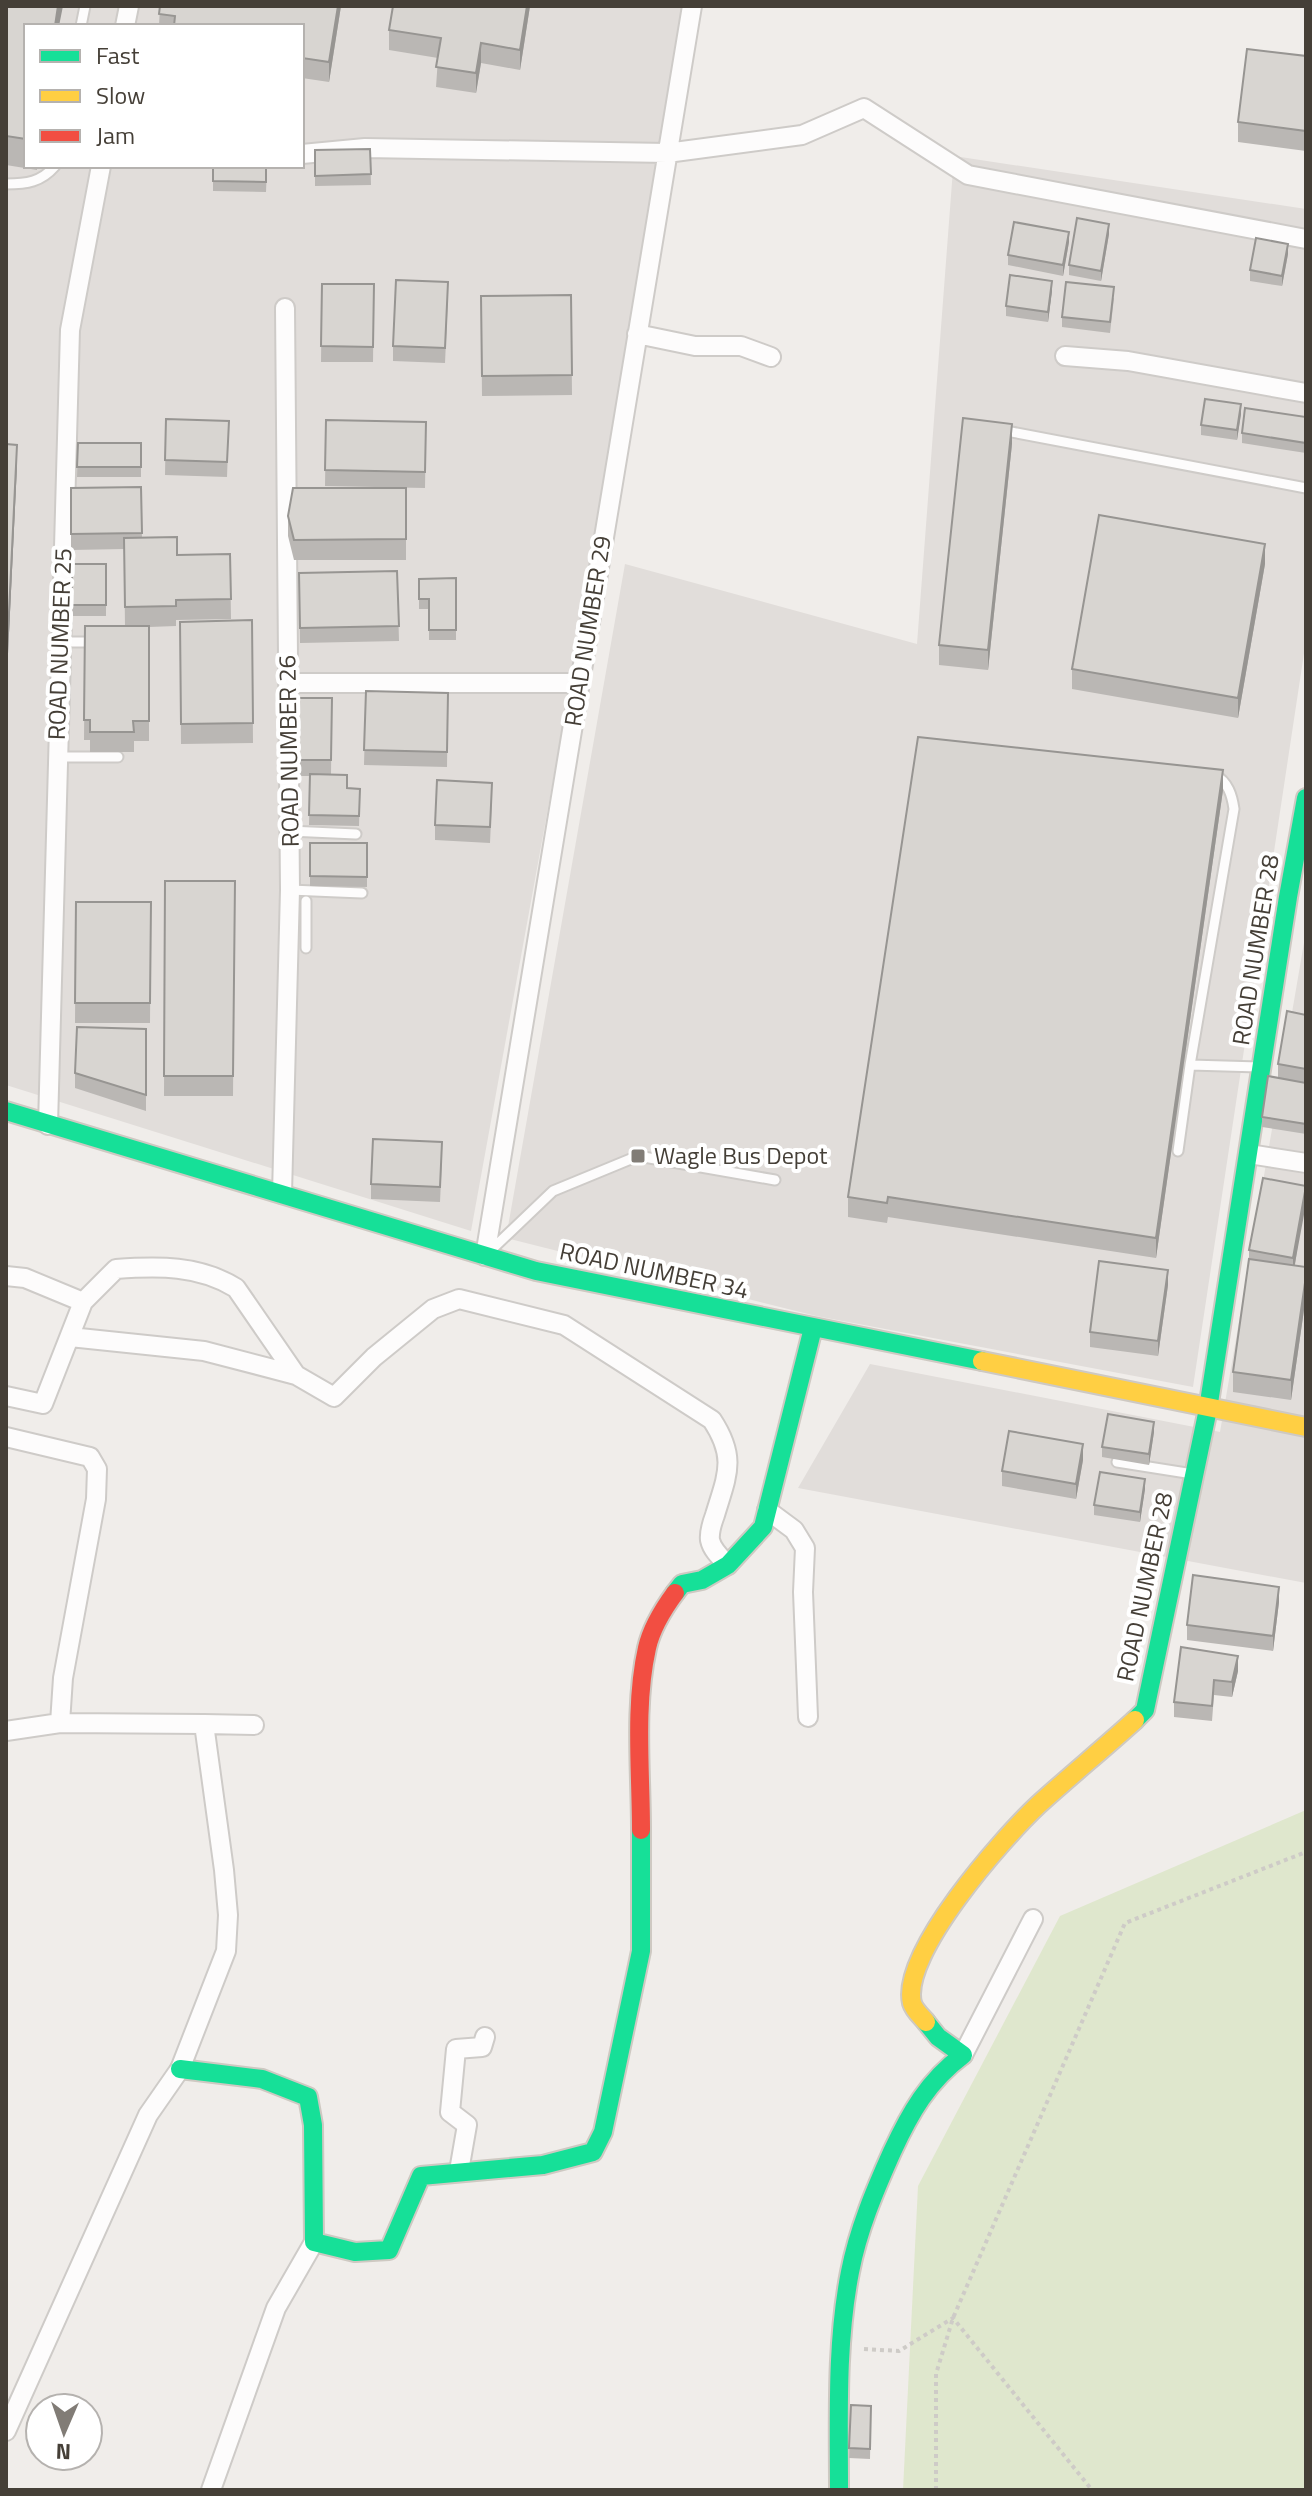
<svg xmlns="http://www.w3.org/2000/svg" width="1312" height="2496" font-family="'Titillium Web',sans-serif">
<style>
.industrial{fill:#e1ddda;fill-rule:evenodd}
.green{fill:#dfe7cd}
.lines{fill:none;stroke-linecap:round;stroke-linejoin:round}
.lane-casing{stroke:#cecbc8;stroke-width:13}
.street-casing{stroke:#cecbc8;stroke-width:22}
.fast-casing{stroke:#cec9c2;stroke-width:22}
.slow-casing{stroke:#cec9c2;stroke-width:22}
.jam-casing{stroke:#cec9c2;stroke-width:22}
.path{stroke:#cecbc7;stroke-width:4;stroke-dasharray:4 4;stroke-linecap:butt}
.lane{stroke:#fdfcfc;stroke-width:9}
.street{stroke:#fdfcfc;stroke-width:18}
.fast{stroke:#16e098;stroke-width:18}
.slow{stroke:#ffcf43;stroke-width:18}
.jam{stroke:#f24e42;stroke-width:18}
.wall{fill:#bab7b4}
.shaded-wall{fill:#979592}
.building{fill:#d8d5d1;stroke:#979592;stroke-width:2}
.poi-dot{fill:#817c76;stroke:#fff;stroke-width:3}
.labels{text-anchor:middle;stroke-width:8;stroke-linejoin:round;paint-order:stroke}
.street-label{font-size:24px;fill:#453f37;stroke:#fff}
.poi-label{font-size:24px;fill:#453f37;stroke:#fff;text-anchor:start}
</style>
<rect width="100%" height="100%" fill="#f0edea"/>
<path class="industrial" d="M6,6H694L471,1231L6,1085ZM26,26H302V166H26Z
M954,156L1306,209V640L1193,1387L816,1316L506,1238L625,564L917,644Z
M1306,931V1583L798,1488L870,1364L1220,1432Z"/>
<path class="green" d="M1306,1810V2490H903L918,2186L1060,1916Z"/>
<g class="lines">
<defs>
<path id="lane" d="M81,26L85,6
M6,184C27,184 41,182 55,166
M1001,430L1306,488
M61,642H95
M57,757H118
M289,831L356,834
M290,890L362,893
M306,901V948
M1190,1065L1234,809C1232,795 1228,782 1215,775
M1178,1151L1190,1065L1259,1067
M488,1253L553,1191L638,1156L775,1180
M1117,1462L1193,1474"/>
<path id="street" d="M125,26L129,6
M302,154L365,148L667,153L802,135L864,108L968,175L1306,239
M637,334L695,346H741L771,357
M1065,356L1128,361L1306,393
M288,683H580
M48,1125L70,330L101,166
M1249,1154L1306,1163
M282,1194L290,890L285,308
M485,1256L692,6
M6,1276L25,1278L83,1302
M70,1337L204,1351L296,1375
M6,1396L43,1404L83,1302L116,1269C158,1266 199,1265 236,1288L296,1375L334,1397L374,1357L433,1309L459,1299L564,1325L712,1420C737,1458 727,1475 715,1515C712,1523 709,1532 710,1540C712,1550 721,1558 728,1565
M6,1437L90,1457L97,1469L96,1499L63,1678L60,1723
M767,1510L794,1530L805,1548L803,1592L808,1717
M204,1724L254,1725
M6,1731L60,1723L204,1724L224,1870L228,1915L226,1951L180,2069L148,2115L6,2431
M963,2055L1033,1919
M459,2171L467,2125L450,2112L456,2049L482,2047L485,2037
M211,2490L276,2308L314,2242"/>
<path id="fast" d="M6,1111L536,1271L982,1361
M675,1593L682,1584L702,1580L728,1565L763,1527L813,1328
M1135,1720L1145,1710L1208,1409L1288,897L1306,798
M180,2069L262,2079L308,2097L313,2125L314,2242L355,2252L389,2250L421,2176L543,2165L593,2152L603,2132L641,1951V1830
M839,2490C839,2418 836,2343 850,2272C858,2230 875,2190 892,2152C910,2113 928,2081 963,2055L938,2037L926,2022"/>
<path id="slow" d="M982,1361L1306,1427
M926,2022C921,2016 914,2010 912,2003C900,1954 1003,1838 1038,1805C1070,1776 1103,1749 1135,1720"/>
<path id="jam" d="M641,1830C641,1771 634,1706 647,1648C651,1630 664,1608 675,1593"/>
</defs>
<use href="#lane" class="lane-casing"/>
<use href="#street" class="street-casing"/>
<use href="#fast" class="fast-casing"/>
<use href="#slow" class="slow-casing"/>
<use href="#jam" class="jam-casing"/>
<path class="path" d="M864,2349L899,2351L953,2318L1092,2490
M936,2490V2374L953,2318L1125,1923L1306,1852"/>
<use href="#lane" class="lane"/>
<use href="#street" class="street"/>
<use href="#fast" class="fast"/>
<use href="#slow" class="slow"/>
<use href="#jam" class="jam"/>
</g>
<path class="wall" d="M6,6L26,26V166H37V170L6,165Z
M160,6H341L329,82L302,78V26H159Z
M530,6L520,70L481,63L476,93L436,87L438,58L389,50V30Z
M1306,56V151L1238,142V122Z
M370,149L371,185L315,186V150Z
M213,166H267L266,192L213,191Z
M1109,234L1101,281L1069,275V265Z
M1069,242L1063,276L1008,265V255Z
M1288,254L1282,286L1250,281V270Z
M322,284H374L373,362H321Z
M1052,291L1048,322L1006,316V306Z
M571,295L572,395L482,396L481,296Z
M448,297L445,363L393,361V346Z
M1114,298L1110,333L1062,327V317Z
M1241,414L1237,440L1201,435V425Z
M1306,417V453L1242,443V433Z
M166,419L229,421L227,477L165,475Z
M326,420L426,422L425,488L325,486Z
M78,443H141V477H77Z
M6,444L17,465L8,654L6,653Z
M1012,444L988,670L939,665V645Z
M141,487L142,538L177,555L230,554L231,619L176,620V626L149,627V741H134V752H90V740H84L85,626H125L124,549L71,550V488Z
M406,488V560H294L288,536V516Z
M72,564H106V616H72Z
M1265,564L1238,718L1072,689V669Z
M397,571L399,641L300,643L299,573Z
M456,578V640H429V609H419V579Z
M252,620L253,743L181,744L180,622Z
M366,691L448,693L447,767L364,765Z
M294,698H332L331,774L347,788L360,789L359,826L309,825L310,776H294Z
M1223,790L1156,1258L888,1217L887,1223L848,1217V1197Z
M492,798L490,843L435,840V825Z
M310,843H367V887L310,886Z
M165,881H235L233,1096H164Z
M76,902H151L150,1023H75Z
M1306,1015V1134L1262,1127V1117L1278,1078V1064Z
M146,1029V1111L75,1088V1073Z
M442,1158L440,1202L371,1199V1184Z
M1306,1186L1295,1265L1306,1267V1296L1291,1400L1233,1392V1372L1249,1260V1250Z
M1168,1285L1158,1356L1090,1347V1332Z
M1154,1432L1149,1465L1102,1457V1447Z
M1083,1460L1076,1499L1002,1486V1471Z
M1145,1489L1140,1522L1094,1515V1505Z
M1279,1602L1273,1651L1187,1640V1625Z
M1181,1647L1238,1671L1232,1697L1214,1695L1212,1721L1174,1717V1702Z
M851,2405L871,2406L870,2459L849,2458Z"/>
<path class="shaded-wall" d="M58,6H63L59,26H55Z
M338,6H341L329,82V62Z
M527,6H530L520,70V50Z
M481,43V63L476,93V73Z
M1109,224V234L1101,281V271Z
M1069,232V242L1063,276V265Z
M1288,244V254L1282,286V276Z
M1052,281V291L1048,322V312Z
M1241,404V414L1237,440V430Z
M1012,424V444L988,670V650Z
M17,445V465L8,654V633Z
M1265,544V564L1238,718V698Z
M1223,770V790L1156,1258V1238Z
M1306,1189V1204L1293,1274V1258Z
M1168,1270V1285L1158,1356V1341Z
M1306,1276V1296L1291,1400V1380Z
M1154,1422V1432L1149,1465V1454Z
M1083,1444V1460L1076,1499V1484Z
M1145,1479V1489L1140,1522V1512Z
M1279,1587V1602L1273,1651V1636Z
M1238,1656V1671L1232,1697V1682Z"/>
<path class="building" d="M6,6H58L55,26H26V139L6,136Z
M160,6H338L329,62L302,58V26H174L175,16L159,14Z
M393,6H527L520,50L481,43L476,73L436,67L441,38L389,30Z
M1247,49L1306,56V131L1238,122Z
M370,149L371,174L315,176V150Z
M213,166H266V182L213,181Z
M1077,218L1109,224L1101,271L1069,265Z
M1014,222L1069,232L1063,265L1008,255Z
M1256,238L1288,244L1282,276L1250,270Z
M1010,275L1052,281L1048,312L1006,306Z
M396,280L448,282L445,348L393,346Z
M1066,282L1114,287L1110,322L1062,317Z
M322,284H374L373,347L321,346Z
M571,295L572,375L482,376L481,296Z
M1205,399L1241,404L1237,430L1201,425Z
M1245,408L1306,417V443L1242,433Z
M963,418L1012,424L988,650L939,645Z
M166,419L229,421L227,462L165,460Z
M326,420L426,422L425,472L325,470Z
M78,443H141V467H77Z
M6,444L17,445L8,633H6Z
M141,487L142,533L71,534V488Z
M293,488H406V539L294,540L288,516Z
M1099,515L1265,544L1238,698L1072,669Z
M177,537V555L230,554L231,599L176,600V606L125,607L124,538Z
M72,564H106V605H72Z
M397,571L399,626L300,628L299,573Z
M456,578V630H429V599H419V579Z
M252,620L253,723L181,724L180,622Z
M85,626H149V721H133L134,732H90V720H84Z
M366,691L448,693L447,752L364,750Z
M294,698H332L331,760H294Z
M918,737L1223,770L1156,1238L888,1197L887,1203L848,1197Z
M310,774L347,775V788L360,789L359,816L309,815Z
M437,780L492,783L490,827L435,825Z
M310,843H367V877L310,876Z
M165,881H235L233,1076H164Z
M76,902H151L150,1003H75Z
M1287,1011L1306,1015V1069L1278,1064Z
M77,1027L146,1029V1095L75,1073Z
M1268,1076L1306,1083V1124L1262,1117Z
M373,1139L442,1142L440,1187L371,1184Z
M1263,1178L1306,1186L1293,1258L1249,1250Z
M1249,1259L1306,1267V1276L1291,1380L1233,1372Z
M1099,1261L1168,1270L1158,1341L1090,1332Z
M1108,1414L1154,1422L1149,1454L1102,1447Z
M1009,1431L1083,1444L1076,1484L1002,1471Z
M1100,1472L1145,1479L1140,1512L1094,1505Z
M1193,1575L1279,1587L1273,1636L1187,1625Z
M1181,1647L1238,1656L1232,1682L1214,1680L1212,1706L1174,1702Z
M851,2405L871,2406L870,2449L849,2448Z"/>
<rect class="poi-dot" x="630" y="1148" width="16" height="16" rx="4"/>
<g class="labels">
<g class="street-label">
<text transform="translate(588 631) rotate(-81)" y="8">ROAD NUMBER 29</text>
<text transform="translate(60 644) rotate(-88)" y="8">ROAD NUMBER 25</text>
<text transform="translate(289 751) rotate(-91)" y="8">ROAD NUMBER 26</text>
<text transform="translate(1256 950) rotate(-81)" y="8">ROAD NUMBER 28</text>
<text transform="translate(654 1271) rotate(12)" y="8">ROAD NUMBER 34</text>
<text transform="translate(1145 1587) rotate(-78)" y="8">ROAD NUMBER 28</text>
</g>
<g class="poi-label">
<text x="654" y="1164">Wagle Bus Depot</text>
</g>
</g>
<rect width="1312" height="2496" fill="none" stroke="#453f37" stroke-width="16"/>
<rect x="24" y="24" width="280" height="144" fill="#ffffff" stroke="#b5b2af" stroke-width="2"/>
<rect x="40" y="50" width="40" height="12" fill="#16e098" stroke="#b5b2af" stroke-width="2"/>
<text x="96" y="64" font-size="24" fill="#453f37">Fast</text>
<rect x="40" y="90" width="40" height="12" fill="#ffcf43" stroke="#b5b2af" stroke-width="2"/>
<text x="96" y="104" font-size="24" fill="#453f37">Slow</text>
<rect x="40" y="130" width="40" height="12" fill="#f24e42" stroke="#b5b2af" stroke-width="2"/>
<text x="96" y="144" font-size="24" fill="#453f37">Jam</text>
<g transform="translate(64 2432) rotate(182)"><circle r="38" fill="#ffffff" stroke="#b5b2af" stroke-width="2"/>
<path d="M0-6L14 30L0 20L-14 30Z" fill="#817c76"/>
<text y="-12" font-size="22" font-weight="bold" text-anchor="middle" fill="#453f37">N</text>
</g>
</svg>
